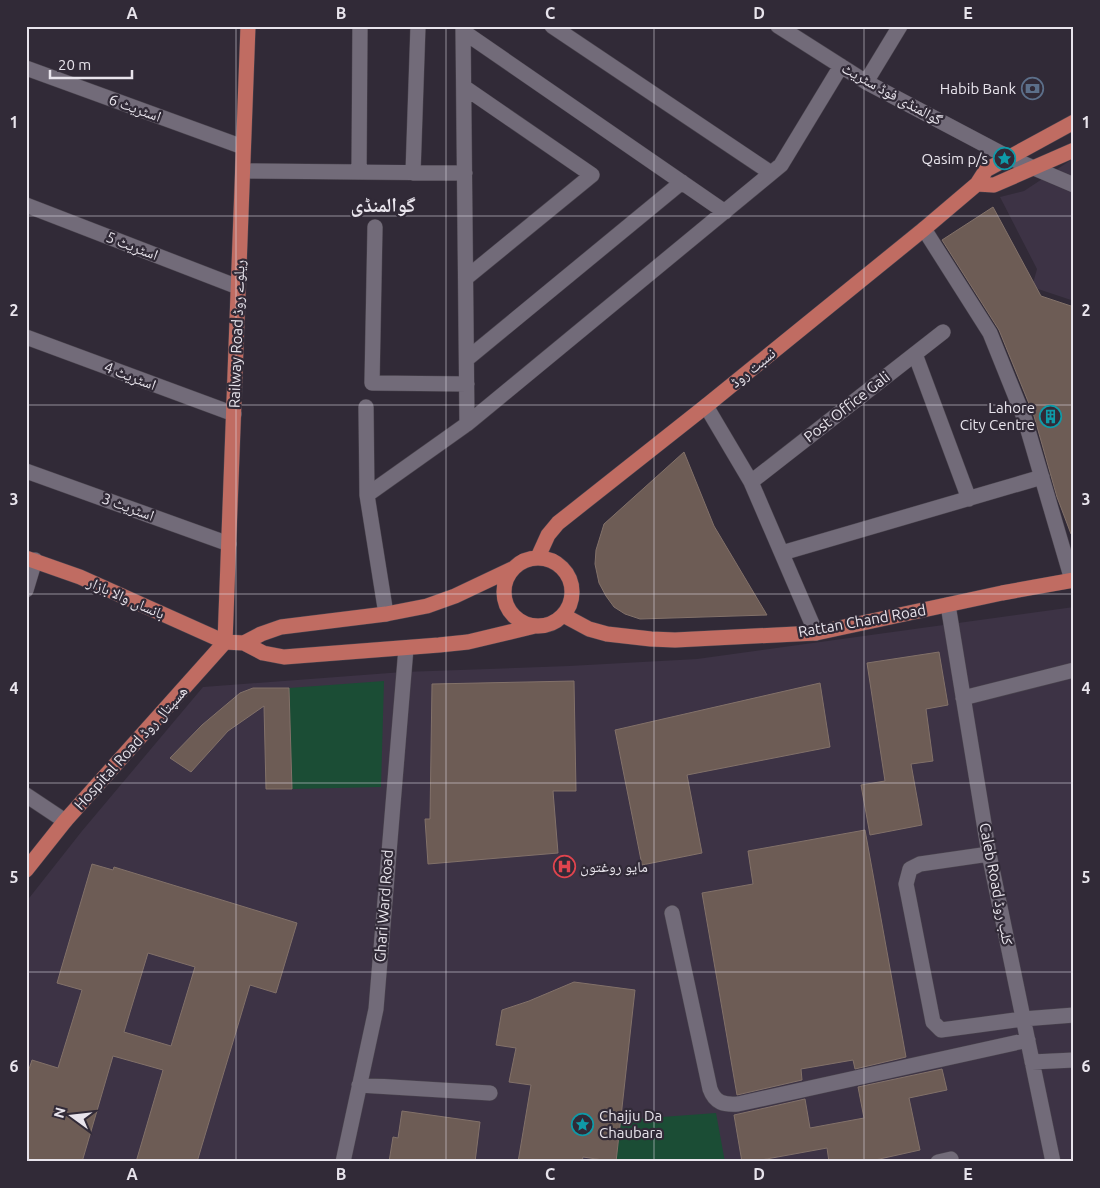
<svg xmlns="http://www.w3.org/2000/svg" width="1100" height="1188" font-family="Ubuntu,'Noto Naskh Arabic',sans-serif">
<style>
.built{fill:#3d3345}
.green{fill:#1b4d35}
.building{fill:#6d5c55;stroke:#827169;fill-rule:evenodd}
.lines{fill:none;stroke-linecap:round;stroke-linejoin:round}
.minor-casing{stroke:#4b454f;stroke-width:16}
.major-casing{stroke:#4b454f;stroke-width:16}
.minor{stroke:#726b79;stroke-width:15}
.major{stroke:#c06c62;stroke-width:15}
.grid{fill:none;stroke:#e8e4ec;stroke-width:1;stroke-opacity:0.55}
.labels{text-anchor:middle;stroke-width:4.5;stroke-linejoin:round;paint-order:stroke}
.poi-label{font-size:15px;fill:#e8e4ec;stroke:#312a37;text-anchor:end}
.street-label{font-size:15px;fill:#e8e4ec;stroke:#312a37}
.district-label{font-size:20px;font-weight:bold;fill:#e8e4ec;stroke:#312a37}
.neatline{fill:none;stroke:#e8e4ec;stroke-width:2}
.grid-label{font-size:16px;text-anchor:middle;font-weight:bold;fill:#e8e4ec}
</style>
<rect width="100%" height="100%" fill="#312a37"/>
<path class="built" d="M1074,158V301L1032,287L1037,269L1000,197L1024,191Z
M1074,607V1162H26V902L82,831L203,687L403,672L569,666L697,659Z"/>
<path class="green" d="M384,681L381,787L292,789L289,688Z
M716,1113L725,1162H616L621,1120Z"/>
<path class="building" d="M993,207L1041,296L1074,307V534H1071L1057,497L1034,416L999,330L942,240Z
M684,452L714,526L767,615L640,619L625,614L614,607L606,596L599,583L595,564L596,550L604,524Z
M939,652L948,705L926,709L933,761L911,764L922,825L870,835L861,785L885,781L867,663Z
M574,681L576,791H553L558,853L428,864L425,819H430L432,684Z
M820,683L830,747L687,775L702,853L642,865L615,730Z
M253,688H289L292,789H266L264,706L228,731L191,772L170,758L202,725L240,693Z
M865,830L906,1057L855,1069L853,1060L801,1069L802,1080L737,1095L702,893L753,884L748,851Z
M92,864L113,870L114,867L297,923L276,993L250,985L197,1162H136L163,1070L113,1056L82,1162H26V1078L32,1060L58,1068L82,990L57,983ZM148,953L195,967L171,1046L124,1032Z
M574,982L635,990L616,1162L583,1157L582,1162H518L531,1085L509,1082L516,1048L496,1045L502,1010L529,1001Z
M942,1069L947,1090L909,1098L920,1150L866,1162H829L827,1148L750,1162H742L734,1115L805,1099L810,1128L864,1118L858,1087Z
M402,1111L480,1122L475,1162H389L393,1137L398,1138Z"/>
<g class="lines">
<defs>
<path id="minor" d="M463,26L467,424
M552,26L771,173
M778,26L866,82L1008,157L1074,185
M464,32L725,212
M26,68L243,147
M866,82L900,26
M464,87L592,175L466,278
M243,171L465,173
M359,172L360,26
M413,173L418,26
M26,205L238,287
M375,227L372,383L467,384
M924,229L990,333L1025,420L1072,580
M26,337L234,414
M915,354L969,499
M467,359L682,182
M706,406L751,482L816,633
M366,407L367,495L386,614
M26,471L229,544
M751,482L943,332
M367,495L467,424L781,165L841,66
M782,553L1042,477
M26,590L35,560
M948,605L989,854L1053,1162
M963,698L1074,670
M26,795L65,821
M989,854L920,864L910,869L906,884L933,1022L941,1030L1023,1019L1074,1015
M672,913L710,1089C715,1103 724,1105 738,1104L1028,1040
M1032,1062L1074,1060
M359,1085L490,1093
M343,1162L376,1009L406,648
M938,1162L951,1159V1162"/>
<path id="major" d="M977,184L994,185L1074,150
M538,557L548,535L558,523L706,406L924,229L977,184L986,170L1074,122
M504 592a34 34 0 1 1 68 0a34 34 0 1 1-68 0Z
M26,558L80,577L225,642L248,26
M563,615L589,629L607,634L651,639L675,640L816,633L1002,593L1074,580
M244,643L261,634L281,627L386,614L427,606L455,596L512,569
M26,870L65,821L225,642L244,643L263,653L284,657L439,645L468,642L535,626"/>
</defs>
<use href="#minor" class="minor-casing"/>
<use href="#major" class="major-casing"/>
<use href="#minor" class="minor"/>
<use href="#major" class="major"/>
</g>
<path class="grid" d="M236,26V1162M446,26V1162M654,26V1162M864,26V1162M26,216H1074M26,405H1074M26,594H1074M26,783H1074M26,972H1074"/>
<defs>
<symbol id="bank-ring" viewBox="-11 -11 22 22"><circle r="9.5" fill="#312a37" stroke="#5c6f8a" stroke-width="1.5"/><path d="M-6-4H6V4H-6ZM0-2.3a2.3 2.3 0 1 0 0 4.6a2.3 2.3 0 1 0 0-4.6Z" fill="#5c6f8a"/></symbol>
<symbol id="sight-ring" viewBox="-11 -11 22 22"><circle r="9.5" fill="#312a37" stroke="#0f9aa8" stroke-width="1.5"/><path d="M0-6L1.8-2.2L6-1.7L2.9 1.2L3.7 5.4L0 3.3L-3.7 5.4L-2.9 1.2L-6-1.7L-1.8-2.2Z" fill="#0f9aa8"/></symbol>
<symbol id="building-ring" viewBox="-11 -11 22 22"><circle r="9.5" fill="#312a37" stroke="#0f9aa8" stroke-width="1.5"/><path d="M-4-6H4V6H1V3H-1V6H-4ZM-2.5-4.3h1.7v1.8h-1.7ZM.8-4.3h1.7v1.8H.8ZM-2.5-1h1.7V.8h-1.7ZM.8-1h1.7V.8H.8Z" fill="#0f9aa8"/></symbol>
<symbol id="hospital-ring" viewBox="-11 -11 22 22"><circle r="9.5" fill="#312a37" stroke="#e0444e" stroke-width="1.5"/><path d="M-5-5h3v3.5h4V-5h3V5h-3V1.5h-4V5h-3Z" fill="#e0444e"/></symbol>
</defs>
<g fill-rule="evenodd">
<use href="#bank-ring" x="1020" y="76" width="25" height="25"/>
<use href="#sight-ring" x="992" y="146" width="25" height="25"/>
<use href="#building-ring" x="1038" y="404" width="25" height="25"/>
<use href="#hospital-ring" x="552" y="854" width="25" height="25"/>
<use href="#sight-ring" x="570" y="1112" width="25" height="25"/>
</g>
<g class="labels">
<g class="poi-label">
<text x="1016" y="94">Habib Bank</text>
<text x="988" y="164">Qasim p/s</text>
<text x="1035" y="413">Lahore<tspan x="1035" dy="17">City Centre</tspan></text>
<text x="580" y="872" text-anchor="start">مایو روغتون</text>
<text x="599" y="1121" text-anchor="start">Chajju Da<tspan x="599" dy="17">Chaubara</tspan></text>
</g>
<g class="street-label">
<text transform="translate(892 94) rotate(29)" y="5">گوالمنڈی فوڈ سٹریٹ</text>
<text transform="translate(135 108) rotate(20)" y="5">اسٹریٹ 6</text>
<text transform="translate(132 246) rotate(21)" y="5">اسٹریٹ 5</text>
<text transform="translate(237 334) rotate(-88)" y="5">Railway Road ریلوے روڈ</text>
<text transform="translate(753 368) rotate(-39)" y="5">نسبت روڈ</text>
<text transform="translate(130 376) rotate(21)" y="5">اسٹریٹ 4</text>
<text transform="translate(847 407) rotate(-38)" y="5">Post Office Gali</text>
<text transform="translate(128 507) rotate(20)" y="5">اسٹریٹ 3</text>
<text transform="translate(126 598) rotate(24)" y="5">بانساں والا بازار</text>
<text transform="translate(862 621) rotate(-10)" y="5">Rattan Chand Road</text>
<text transform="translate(131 748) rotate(-48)" y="5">Hospital Road ھسپتال روڈ</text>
<text transform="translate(996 884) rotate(79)" y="5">Caleb Road کلب روڈ</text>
<text transform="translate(384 906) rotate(-86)" y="5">Ghari Ward Road</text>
</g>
<g class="district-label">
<text x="383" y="212">گوالمنڈی</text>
</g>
</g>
<rect width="1100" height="1188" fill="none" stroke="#312a37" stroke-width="55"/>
<g transform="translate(72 1116) rotate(285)" stroke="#312a37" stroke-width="4" paint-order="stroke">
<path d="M0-4L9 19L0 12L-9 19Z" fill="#e8e4ec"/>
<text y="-8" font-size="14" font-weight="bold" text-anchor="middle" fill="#e8e4ec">N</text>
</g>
<path d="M50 70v8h82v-8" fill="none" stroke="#e8e4ec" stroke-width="2.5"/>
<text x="58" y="70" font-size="15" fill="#e8e4ec" stroke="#312a37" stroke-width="4" paint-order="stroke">20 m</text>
<rect x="28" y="28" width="1044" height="1132" class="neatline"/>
<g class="grid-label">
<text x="132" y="19">A</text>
<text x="341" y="19">B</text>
<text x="550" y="19">C</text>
<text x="759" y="19">D</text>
<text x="968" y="19">E</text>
<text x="14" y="128">1</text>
<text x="1086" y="128">1</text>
<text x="14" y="316">2</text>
<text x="1086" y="316">2</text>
<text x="14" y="505">3</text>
<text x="1086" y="505">3</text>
<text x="14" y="694">4</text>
<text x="1086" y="694">4</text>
<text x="14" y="883">5</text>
<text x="1086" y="883">5</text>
<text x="14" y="1072">6</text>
<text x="1086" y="1072">6</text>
<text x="132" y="1180">A</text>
<text x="341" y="1180">B</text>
<text x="550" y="1180">C</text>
<text x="759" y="1180">D</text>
<text x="968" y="1180">E</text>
</g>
</svg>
